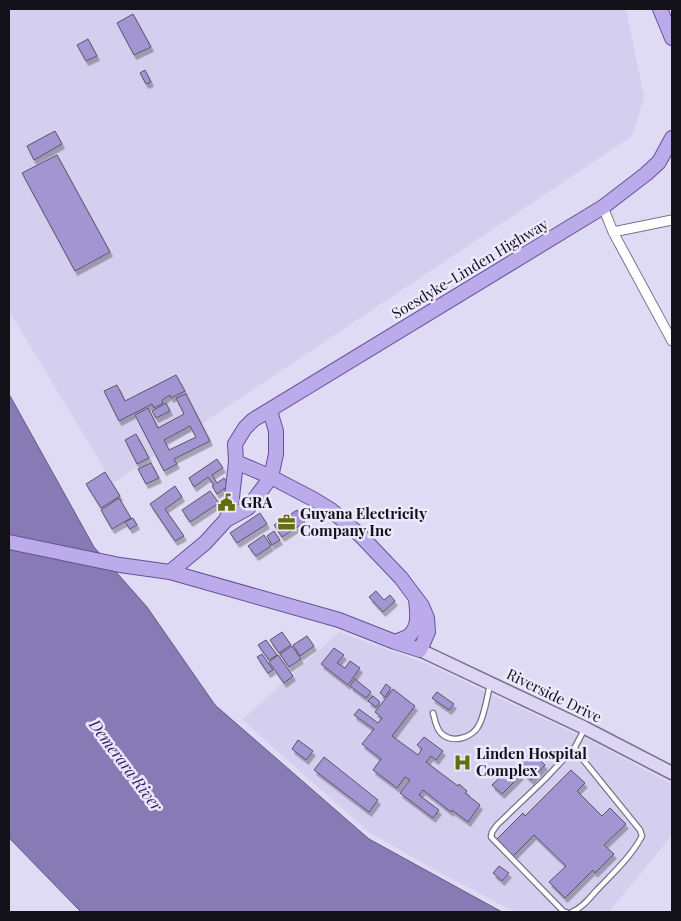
<svg xmlns="http://www.w3.org/2000/svg" width="681" height="921" font-family="'Playfair Display',serif">
<style>
.built{fill:#d5cfef}
.water{fill:#877ab5;stroke:#645a86}
.building{fill:#a295d2;stroke:#59556a;fill-rule:evenodd;filter:url(#shadow)}
.lines{fill:none;stroke-linecap:round;stroke-linejoin:round}
.lane-casing{stroke:#777389;stroke-width:7}
.street-casing{stroke:#777389;stroke-width:11}
.secondary-casing{stroke:#777389;stroke-width:15}
.primary-casing{stroke:#645198;stroke-width:16}
.lane{stroke:#fff;stroke-width:4.5}
.street{stroke:#fff;stroke-width:9}
.secondary{stroke:#ded5f5;stroke-width:12}
.primary{stroke:#bcabeb;stroke-width:14}
.labels{text-anchor:middle;stroke-width:5;stroke-linejoin:round;paint-order:stroke}
.street-label{font-size:15px;fill:#131119;stroke:#ece9fd}
.poi-label{font-size:15px;font-weight:bold;fill:#131119;stroke:#ece9fd;text-anchor:start}
.water-label{font-size:16px;font-style:italic;fill:#382068;stroke:#ece9fd}
</style>
<defs>
<filter id="shadow"><feDropShadow dx="2.5" dy="4.5" stdDeviation="0" flood-color="#0004"/></filter>
</defs>
<rect width="100%" height="100%" fill="#dfdbf4"/>
<path class="built" d="M9,9H626L644,97L632,136L113,483L9,311Z
M339,632L425,663L593,742L672,784V835L609,912H515L435,870L370,833L242,720Z"/>
<path class="water" d="M9,394L94,547L147,607L215,705L369,839L502,912H81L16,845L9,838Z"/>
<path class="building" d="M133,14L151,47L134,55L117,23Z
M88,39L97,56L86,61L77,45Z
M145,70L151,82L146,84L140,73Z
M55,131L62,144L34,160L27,146Z
M57,155L110,252L75,271L22,173Z
M176,375L185,391L171,398L170,395L162,400L163,403L154,408L152,404L119,421L104,391L117,385L125,401Z
M186,394L210,441L174,459L177,464L164,471L135,415L148,408L158,428L184,414L176,398ZM190,426L196,437L169,450L164,440Z
M166,403L170,411L156,418L152,411Z
M136,434L149,458L137,464L125,440Z
M217,459L223,468L212,475L217,483L224,478L229,485L217,494L212,486L214,485L208,477L194,487L189,478Z
M151,463L159,478L146,484L138,469Z
M105,472L120,496L101,508L86,484Z
M175,486L182,497L165,509L184,536L175,541L150,504Z
M210,491L219,503L190,522L182,510Z
M119,498L131,518L112,529L101,510Z
M297,510L305,522L282,537L274,525Z
M260,513L267,524L237,543L230,533Z
M133,518L137,525L130,529L125,522Z
M274,531L280,540L272,545L267,536Z
M264,535L271,546L256,556L248,546Z
M376,591L384,600L390,595L395,601L383,612L369,597Z
M282,632L291,645L279,653L270,640Z
M307,636L314,646L300,656L293,645Z
M266,640L277,655L269,660L258,645Z
M292,646L301,659L289,667L280,654Z
M334,648L344,655L337,663L345,668L350,661L360,668L348,685L321,664Z
M262,654L273,670L268,673L257,657Z
M278,655L293,676L284,683L269,662Z
M355,679L371,692L366,698L350,686Z
M386,684L391,688L385,697L380,693Z
M393,689L415,706L392,736L418,755L422,749L417,745L424,737L443,751L436,760L431,756L426,762L458,786L459,784L467,791L465,793L480,805L468,822L452,810L451,812L423,790L419,795L439,810L433,818L400,793L410,780L405,777L397,788L373,770L381,759L362,744L374,729L354,715L359,709L378,723L382,718L375,712Z
M437,692L454,704L449,710L432,698Z
M373,696L380,702L376,707L368,701Z
M298,740L313,751L306,760L292,749Z
M536,748L541,752L536,756L545,765L531,780L517,767Z
M324,757L378,800L369,812L314,770Z
M512,766L521,775L502,794L492,785Z
M571,770L585,783L577,791L602,816L610,808L626,824L604,845L614,854L595,873L593,870L565,898L549,882L566,866L534,835L512,857L495,841L523,813L525,816Z
M499,866L509,873L502,881L493,873Z"/>
<g class="lines">
<defs>
<path id="lane" d="M433,713C435,720 436,727 440,732C451,745 474,738 480,723C485,712 487,697 490,685
M566,912H564L491,837L492,832L497,825L545,779L575,747L584,730
M572,912C582,908 589,899 596,891C612,874 631,857 642,836L640,830L576,751L575,747"/>
<path id="street" d="M603,207L613,232L672,341
M613,232L672,220"/>
<path id="secondary" d="M420,650L585,728L672,773"/>
<path id="primary" d="M660,9L672,38
M226,520L248,508L271,477L276,454V431L270,411
M9,542L120,565L170,572L339,620L395,642L420,650L428,632L427,618L422,606L401,578L361,536L331,510L313,499L271,477L236,462
M170,572L205,543L226,520L231,506L236,462L235,444L245,428L253,420L603,207L646,174L659,162L672,138
M395,642C400,640 407,638 410,635C420,626 417,610 416,599"/>
</defs>
<use href="#lane" class="lane-casing"/>
<use href="#street" class="street-casing"/>
<use href="#secondary" class="secondary-casing"/>
<use href="#primary" class="primary-casing"/>
<use href="#lane" class="lane"/>
<use href="#street" class="street"/>
<use href="#secondary" class="secondary"/>
<use href="#primary" class="primary"/>
</g>
<defs>
<symbol id="civic-bare" viewBox="-9 -9 18 18"><path d="M-.6-6.5H3V-4.5H.6V-3L4-1V1h2V6H-6V1h2V-1L-.6-3ZM-1.2 2.5V6h2.4V2.5Z" fill="#666d11" stroke="#ece9fd" stroke-width="2.5" paint-order="stroke"/></symbol>
<symbol id="office-bare" viewBox="-9 -9 18 18"><path d="M-6-3h4V-5.5h4V-3h4V5H-6ZM-1-4.5V-3h2v-1.5ZM-6 0V1H6V0Z" fill="#666d11" stroke="#ece9fd" stroke-width="2.5" paint-order="stroke"/></symbol>
<symbol id="hospital-bare" viewBox="-9 -9 18 18"><path d="M-5-5h3v3.5h4V-5h3V5h-3V1.5h-4V5h-3Z" fill="#666d11" stroke="#ece9fd" stroke-width="2.5" paint-order="stroke"/></symbol>
</defs>
<g fill-rule="evenodd">
<use href="#civic-bare" x="214" y="490" width="25" height="25"/>
<use href="#office-bare" x="274" y="510" width="25" height="25"/>
<use href="#hospital-bare" x="450" y="750" width="25" height="25"/>
</g>
<g class="labels">
<g class="street-label">
<text transform="translate(470 269) rotate(-31)" y="5">Soesdyke-Linden Highway</text>
<text transform="translate(554 696) rotate(26)" y="5">Riverside Drive</text>
</g>
<g class="poi-label">
<text x="241" y="508">GRA</text>
<text x="300" y="519">Guyana Electricity<tspan x="300" dy="17">Company Inc</tspan></text>
<text x="476" y="759">Linden Hospital<tspan x="476" dy="17">Complex</tspan></text>
</g>
<g class="water-label">
<text transform="translate(126 765) rotate(53)" y="6">Demerara River</text>
</g>
</g>
<rect width="681" height="921" fill="none" stroke="#131119" stroke-width="20"/>
</svg>
